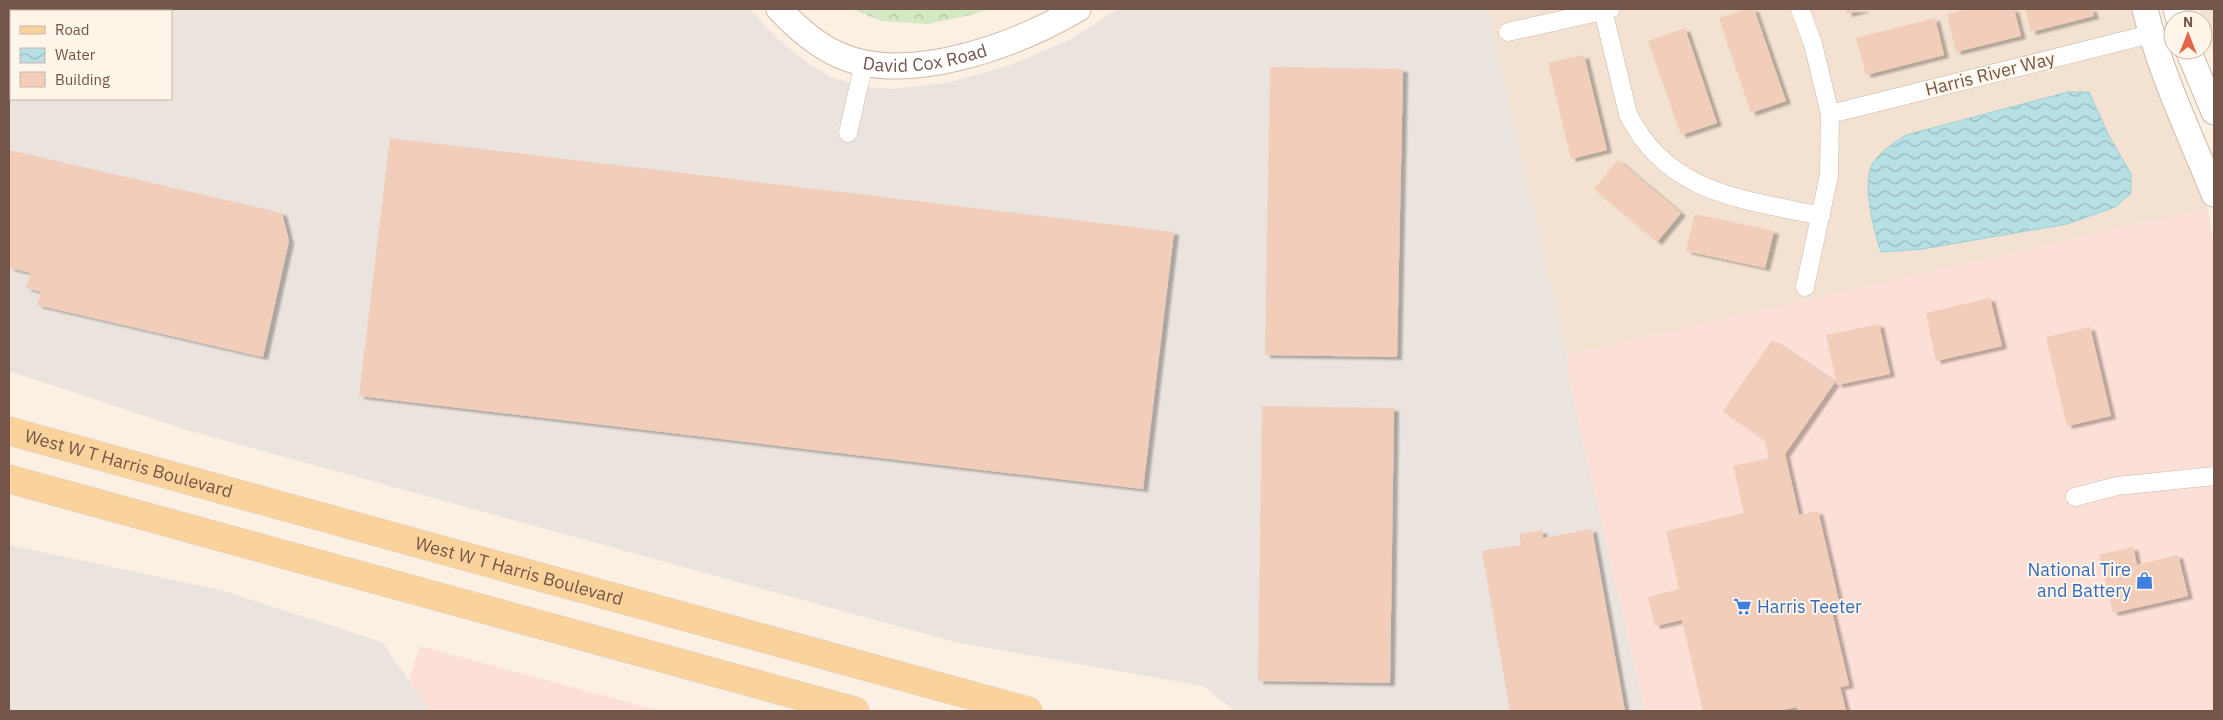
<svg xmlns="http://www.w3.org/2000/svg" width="2223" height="720" font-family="'IBM Plex Sans',sans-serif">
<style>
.residential{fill:#f3e2d1}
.commercial{fill:#fcdfd6}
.industrial{fill:#ebe3dd;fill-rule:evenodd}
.forest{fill:url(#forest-crowns)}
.water{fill:url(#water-waves);stroke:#9ed0d6}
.building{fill:#f1cdba;filter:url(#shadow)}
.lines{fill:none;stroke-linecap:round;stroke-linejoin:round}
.street-casing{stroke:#cfbaac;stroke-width:19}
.secondary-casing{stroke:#d2b9a9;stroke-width:27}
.primary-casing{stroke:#d8d0cc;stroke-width:29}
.street{stroke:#fff;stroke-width:18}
.secondary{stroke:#fff;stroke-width:25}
.primary{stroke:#fad29b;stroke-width:28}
.labels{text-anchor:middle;stroke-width:4;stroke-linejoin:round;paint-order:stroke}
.street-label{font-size:18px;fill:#735649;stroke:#fff5e8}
.shop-label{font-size:18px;fill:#366cbe;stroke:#fff5e8;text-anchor:end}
</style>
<defs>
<pattern id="forest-crowns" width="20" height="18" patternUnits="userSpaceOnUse" patternTransform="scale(1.25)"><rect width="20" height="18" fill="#d3e9c1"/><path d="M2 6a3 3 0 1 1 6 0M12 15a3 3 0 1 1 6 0" fill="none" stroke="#b0c09f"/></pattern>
<pattern id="water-waves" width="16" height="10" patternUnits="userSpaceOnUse" patternTransform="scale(1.25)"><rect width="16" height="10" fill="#b7e0e5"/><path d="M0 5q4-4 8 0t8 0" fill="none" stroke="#99b8bc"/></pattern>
<filter id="shadow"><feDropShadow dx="5" dy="3" stdDeviation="1" flood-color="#0004"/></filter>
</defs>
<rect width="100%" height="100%" fill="#fcf0e2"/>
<path class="residential" d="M1488,9H2133L2136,24L2148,64L2208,208L1567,355Z
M2199,9H2214V56L2206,32Z"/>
<path class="commercial" d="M2208,208L2214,247V711H1645L1570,386L1567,355Z
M420,646L661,711H430L409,680Z"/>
<path class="industrial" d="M9,9H749L780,41L808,63L831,77L861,86L891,89L947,83L1011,65L1071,39L1118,9H1488L1567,355L1570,386L1645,711H1235L1203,686L955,642L191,431L9,371ZM11,11H171V99H11Z
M9,545L224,591L382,642L430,711H9Z"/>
<path class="forest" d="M852,9H988L971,15L928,24L882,21Z"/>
<path class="water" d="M2068,92H2089L2109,136L2131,174V193L2115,207L2067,224L1922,249L1881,252C1874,231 1861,183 1873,163C1881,151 1894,143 1906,135Z"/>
<path class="building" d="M1746,9H1754L1786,101L1751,113L1719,18Z
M1846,9H1866L1847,14Z
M1970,9H2014L2021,36L1956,52L1947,14Z
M2025,9H2092L2094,16L2031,32Z
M1935,18L1944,55L1866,75L1856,38Z
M1685,28L1717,123L1681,135L1648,41Z
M1584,55L1607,150L1571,159L1548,63Z
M1270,67L1403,69L1397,357L1265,355Z
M390,138L1174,232L1143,489L359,396Z
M9,150L282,213L289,241L263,357L37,305L41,292L26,288L31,273L9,268Z
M1618,160L1681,213L1657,242L1594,189Z
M1695,214L1774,231L1765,268L1686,251Z
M1990,298L2002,346L1936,361L1926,313Z
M1879,324L1890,374L1837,385L1826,335Z
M2090,327L2111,416L2067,426L2046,337Z
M1772,340L1835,382L1785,454L1799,515L1818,511L1840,606L1831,608L1849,685L1840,687L1846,711H1798L1797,707L1776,711H1703L1682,620L1655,626L1648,597L1679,589L1666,531L1744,513L1733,466L1769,458L1765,440L1723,411Z
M1262,406L1394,408L1390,683L1258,681Z
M1592,529L1625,711H1510L1482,551L1521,545L1519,534L1542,530L1543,538Z
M2133,547L2137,565L2178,555L2188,596L2113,613L2099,555Z"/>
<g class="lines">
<defs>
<path id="street" d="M1800,9L1813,44L1830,114L1829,175L1805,287
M1603,10L1628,114C1667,194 1743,199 1821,216
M1508,32L1611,9
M1830,114L2151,34
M848,133L864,63
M2075,497L2117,486L2214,476"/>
<g id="secondary">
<path id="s1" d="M779,9C796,27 816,45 839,55C908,86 1016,45 1078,9"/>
<path d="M2145,9C2160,73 2190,134 2214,194"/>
<path d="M2176,9L2179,20"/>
<path d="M2188,50L2214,112"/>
</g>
<g id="primary">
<path id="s2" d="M9,431L1028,711"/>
<path d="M9,479L855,711"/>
</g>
</defs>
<use href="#street" class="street-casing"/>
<use href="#secondary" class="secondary-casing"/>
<use href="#primary" class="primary-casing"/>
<use href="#street" class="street"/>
<use href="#secondary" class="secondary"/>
<use href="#primary" class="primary"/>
</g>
<defs>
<symbol id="shop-bare" viewBox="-9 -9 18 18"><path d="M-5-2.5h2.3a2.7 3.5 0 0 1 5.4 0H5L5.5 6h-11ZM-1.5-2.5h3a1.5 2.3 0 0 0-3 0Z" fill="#3f7fe0" stroke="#fff5e8" stroke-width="2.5" paint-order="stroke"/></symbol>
<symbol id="supermarket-bare" viewBox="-9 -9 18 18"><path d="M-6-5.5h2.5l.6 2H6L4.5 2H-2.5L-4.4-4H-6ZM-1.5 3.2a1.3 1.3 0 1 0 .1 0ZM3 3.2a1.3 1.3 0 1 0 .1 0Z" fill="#3f7fe0" stroke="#fff5e8" stroke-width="2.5" paint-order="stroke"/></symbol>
</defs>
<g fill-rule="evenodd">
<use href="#shop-bare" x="2132" y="568" width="25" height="25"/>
<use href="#supermarket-bare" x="1730" y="594" width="25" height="25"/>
</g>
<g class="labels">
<g class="street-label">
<text dy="6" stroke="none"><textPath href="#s1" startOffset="164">David Cox Road</textPath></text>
<text transform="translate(1990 74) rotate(-14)" y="6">Harris River Way</text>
<text dy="6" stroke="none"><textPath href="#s2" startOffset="124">West W T Harris Boulevard</textPath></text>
<text dy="6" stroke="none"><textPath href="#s2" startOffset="529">West W T Harris Boulevard</textPath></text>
</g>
<g class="shop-label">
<text x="2131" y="576">National Tire<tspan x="2131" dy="21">and Battery</tspan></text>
<text x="1757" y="613" text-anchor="start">Harris Teeter</text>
</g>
</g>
<rect width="2223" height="720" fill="none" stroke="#735649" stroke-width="20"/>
<rect x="10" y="10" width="162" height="90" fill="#fff5e8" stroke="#c7b5a8"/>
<rect x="20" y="26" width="25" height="8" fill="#fad29b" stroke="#c7b5a8"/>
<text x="55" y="35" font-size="15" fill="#735649">Road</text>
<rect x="20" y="48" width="25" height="15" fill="url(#water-waves)" stroke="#c7b5a8"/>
<text x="55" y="60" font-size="15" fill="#735649">Water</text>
<rect x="20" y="72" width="25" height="15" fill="#f1cdba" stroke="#c7b5a8"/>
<text x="55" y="85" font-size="15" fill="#735649">Building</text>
<g transform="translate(2188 35)"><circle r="24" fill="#fff5e8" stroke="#c7b5a8"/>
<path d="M0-4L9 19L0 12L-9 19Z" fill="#e46449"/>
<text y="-8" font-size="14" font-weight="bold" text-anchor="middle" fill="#735649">N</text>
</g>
</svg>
